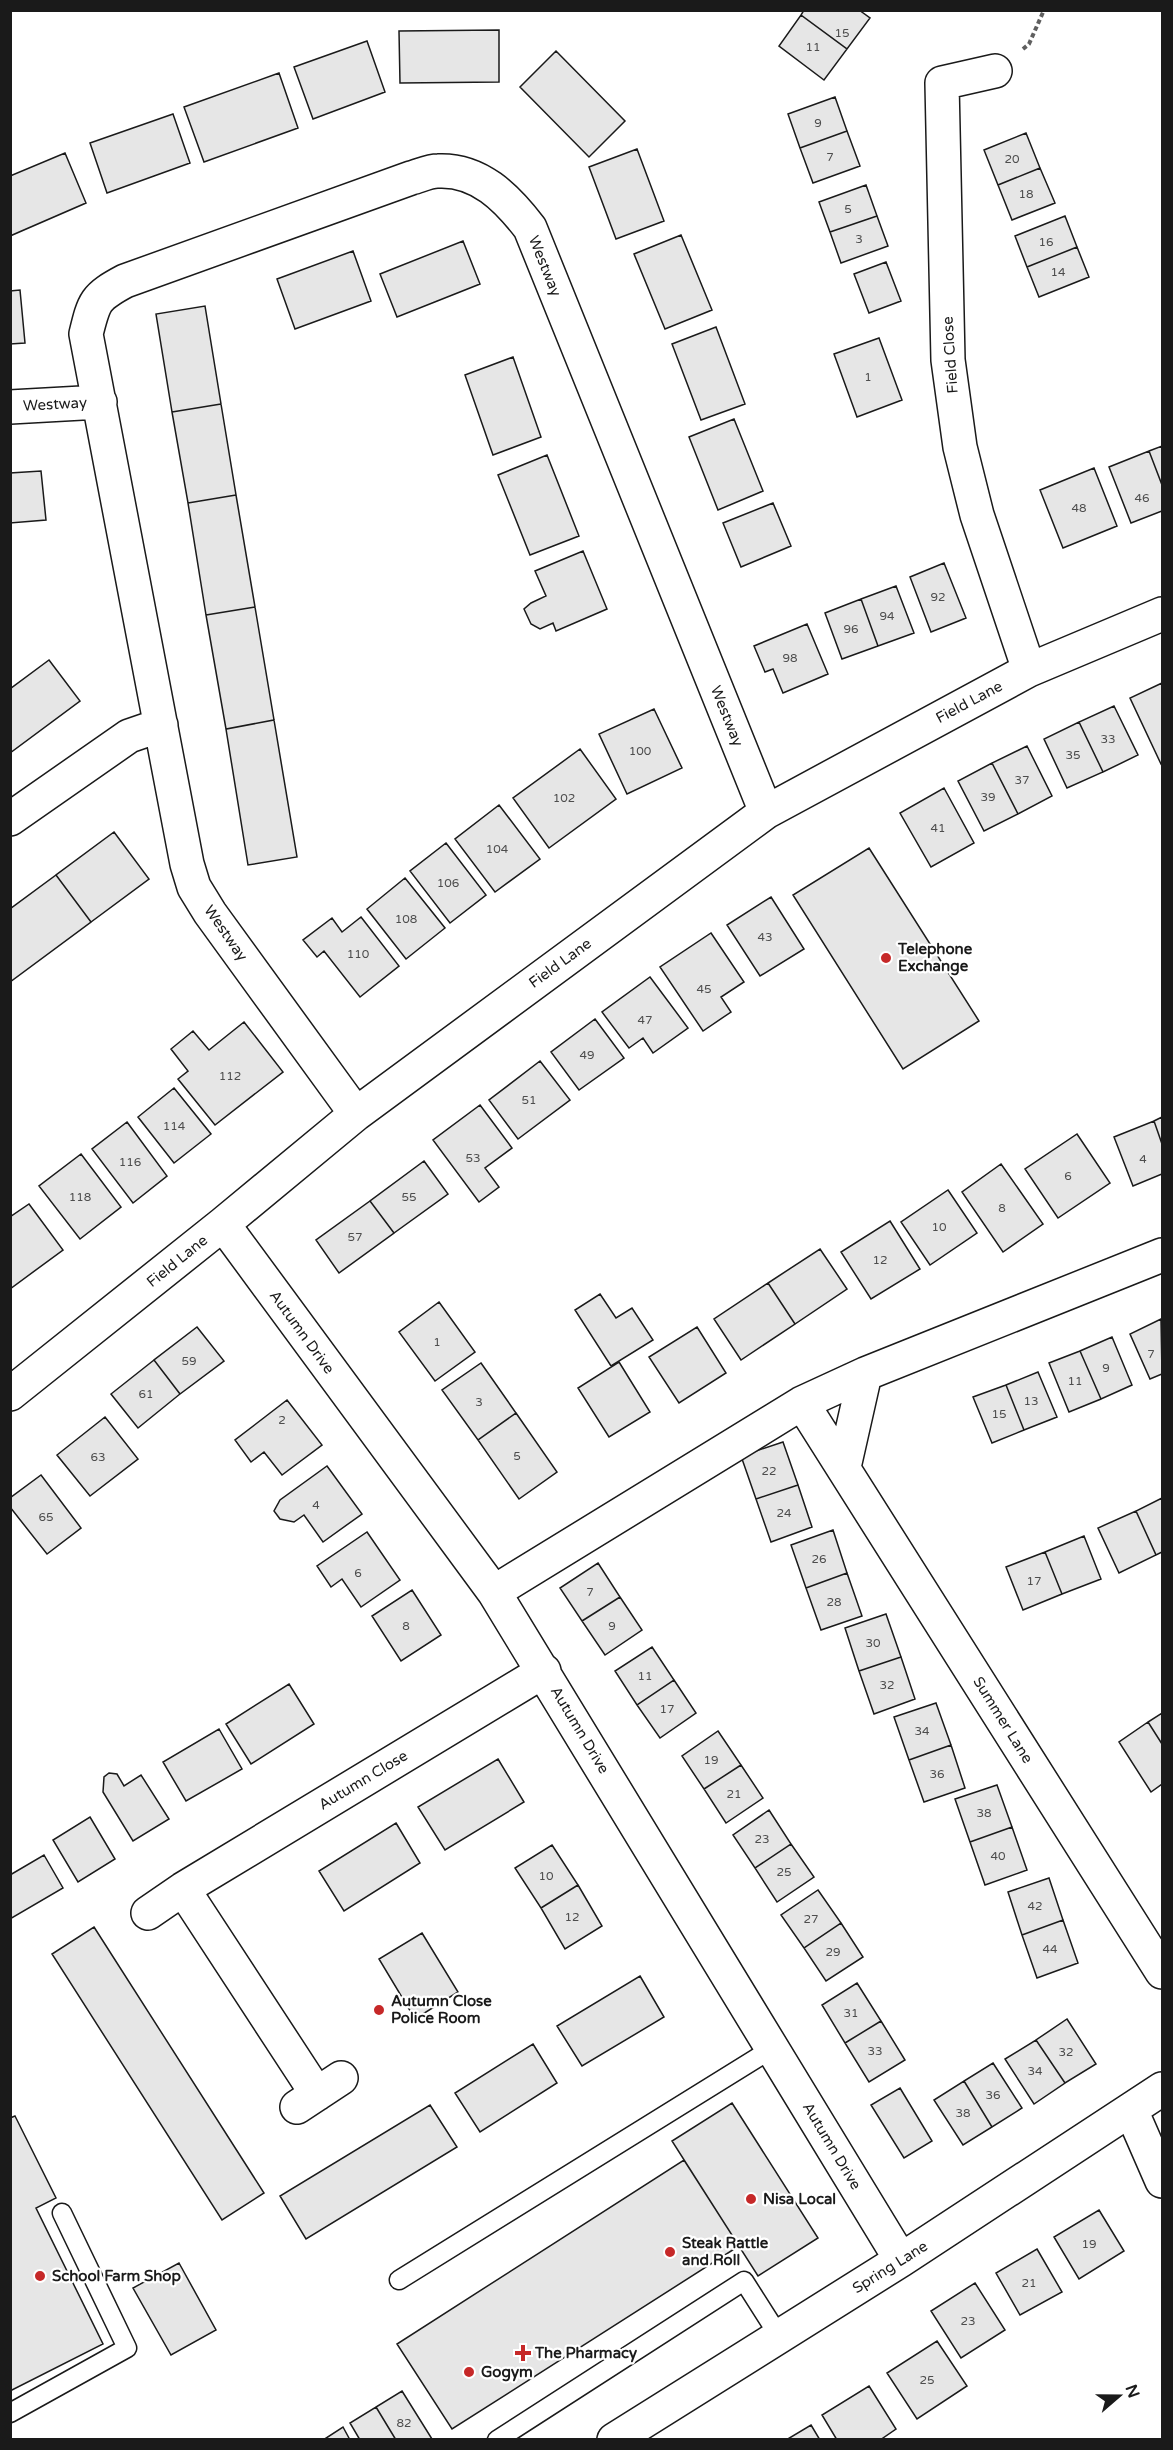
<svg xmlns="http://www.w3.org/2000/svg" width="1173" height="2450" font-family="'Varela Round',sans-serif">
<style>
.building{fill:#e6e6e6;stroke:#1a1a1a;stroke-width:1.5}
.lines{fill:none;stroke-linecap:round;stroke-linejoin:round}
.lane-casing{stroke:#1a1a1a;stroke-width:21}
.street-casing{stroke:#1a1a1a;stroke-width:36}
.path{stroke:#5f5f5f;stroke-width:4;stroke-dasharray:4.5 3;stroke-linecap:butt}
.lane{stroke:#fff;stroke-width:18}
.street{stroke:#fff;stroke-width:33}
.poi-dot{fill:#c62828;stroke:#fff;stroke-width:2}
.labels{text-anchor:middle;stroke-width:4.5;stroke-linejoin:round;paint-order:stroke}
.number-label{font-size:12px;fill:#4d4d4d}
.street-label{font-size:15px;fill:#1a1a1a;stroke:#fff}
.poi-label{font-size:15px;font-weight:bold;fill:#1a1a1a;stroke:#fff;text-anchor:start}
</style>
<rect width="100%" height="100%" fill="#fff"/>
<path class="building" d="M804,10H859L870,18L847,49L801,15Z
M801,15L847,49L824,80L779,46Z
M499,30V82L400,83L399,31Z
M367,41L385,92L313,119L294,67Z
M556,51L625,121L589,157L520,87Z
M279,73L298,128L204,162L184,107Z
M835,97L847,131L800,148L788,114Z
M173,114L190,163L107,193L90,143Z
M847,131L860,166L813,183L800,148Z
M1026,133L1040,168L998,185L984,150Z
M637,149L664,221L616,239L589,167Z
M65,153L86,203L10,236V176Z
M1040,168L1055,203L1012,220L998,185Z
M866,185L877,216L830,232L819,202Z
M877,216L888,246L841,263L830,232Z
M1065,216L1077,247L1027,267L1015,236Z
M681,235L712,310L665,329L634,254Z
M463,241L480,284L397,317L380,274Z
M1077,247L1089,277L1039,297L1027,267Z
M353,251L371,301L295,329L277,279Z
M886,262L901,301L869,313L854,274Z
M20,290L25,343L10,344V291Z
M205,306L221,404L172,412L156,314Z
M716,327L745,404L701,420L672,344Z
M879,338L902,400L857,417L834,354Z
M513,357L541,437L493,455L465,375Z
M221,404L236,495L188,503L172,412Z
M734,419L763,491L718,510L689,437Z
M1162,446V485L1149,451Z
M1149,451L1162,485V511L1131,523L1109,467Z
M547,455L579,536L530,555L498,475Z
M1094,468L1117,526L1063,548L1040,490Z
M41,471L46,520L10,523V473Z
M236,495L255,607L206,615L188,503Z
M773,503L791,546L741,567L723,523Z
M583,551L607,609L556,631L553,623L540,629L531,624L524,609L531,603L546,596L535,571Z
M944,563L966,618L931,632L910,577Z
M896,586L914,633L878,646L861,599Z
M861,599L878,646L842,659L825,613Z
M255,607L274,720L226,729L206,615Z
M807,624L828,674L783,693L773,669L765,672L754,646Z
M49,660L80,701L10,753V689Z
M1162,683V763L1161,764L1130,698Z
M1114,706L1138,755L1103,772L1079,722Z
M654,709L682,768L627,794L599,734Z
M274,720L297,857L248,865L226,729Z
M1079,722L1103,772L1067,788L1044,739Z
M1027,746L1052,796L1018,814L992,763Z
M580,749L616,799L549,848L513,798Z
M992,763L1018,814L984,831L958,781Z
M944,788L974,843L931,867L900,813Z
M499,805L540,859L495,892L455,839Z
M114,832L149,879L91,922L56,875Z
M446,843L486,895L450,923L410,871Z
M869,848L979,1021L903,1069L793,895Z
M56,875L91,922L10,982V909Z
M405,878L445,928L406,959L367,909Z
M771,897L804,949L760,976L727,925Z
M361,917L399,966L360,997L324,951L317,957L303,940L332,918L342,932Z
M711,933L744,982L721,997L731,1012L703,1031L660,967Z
M650,977L688,1028L653,1053L643,1038L629,1048L602,1012Z
M595,1019L624,1058L579,1090L551,1052Z
M244,1022L283,1072L215,1125L178,1079L188,1071L171,1049L193,1031L209,1050Z
M540,1061L570,1100L518,1139L489,1100Z
M174,1088L211,1134L174,1163L138,1117Z
M480,1105L512,1148L485,1168L499,1187L479,1202L433,1140Z
M1162,1117V1144L1154,1121Z
M1154,1121L1162,1144V1174L1133,1186L1114,1137Z
M127,1122L167,1176L133,1203L92,1149Z
M1077,1134L1110,1183L1058,1218L1025,1169Z
M81,1154L121,1207L80,1239L39,1186Z
M424,1161L448,1194L394,1233L370,1201Z
M1001,1164L1043,1224L1003,1252L962,1192Z
M948,1190L977,1233L930,1265L901,1222Z
M370,1201L394,1233L339,1273L316,1240Z
M29,1204L63,1250L10,1289V1217Z
M890,1221L920,1269L871,1299L841,1252Z
M820,1249L847,1289L795,1324L768,1283Z
M768,1283L795,1324L741,1360L714,1319Z
M600,1294L616,1318L632,1308L653,1340L611,1366L575,1310Z
M439,1302L475,1352L435,1381L399,1332Z
M1161,1319L1162,1374L1150,1379L1130,1334Z
M197,1327L224,1361L180,1394L154,1360Z
M697,1327L726,1373L679,1403L649,1357Z
M1112,1337L1132,1385L1101,1399L1080,1351Z
M1080,1351L1101,1399L1069,1412L1049,1363Z
M154,1360L180,1394L138,1428L111,1394Z
M619,1362L650,1412L609,1437L578,1388Z
M481,1363L516,1413L478,1440L442,1390Z
M1038,1372L1057,1417L1024,1430L1006,1385Z
M1006,1385L1024,1430L992,1443L973,1397Z
M287,1400L322,1445L282,1475L264,1452L251,1462L235,1440Z
M516,1413L557,1472L519,1499L478,1440Z
M105,1417L138,1459L90,1496L57,1455Z
M783,1442L798,1485L756,1499L741,1456Z
M327,1466L362,1514L323,1542L304,1515L294,1522L280,1519L274,1511L280,1500Z
M41,1475L81,1528L47,1554L10,1507V1498Z
M798,1485L812,1527L771,1542L756,1499Z
M1162,1498V1552L1156,1555L1136,1511Z
M1136,1511L1156,1555L1119,1573L1098,1528Z
M833,1530L847,1573L806,1588L791,1545Z
M367,1532L400,1580L361,1607L342,1579L331,1587L317,1566Z
M1084,1536L1101,1579L1062,1594L1045,1552Z
M1045,1552L1062,1594L1023,1610L1006,1567Z
M598,1563L620,1597L582,1621L560,1588Z
M847,1573L862,1616L821,1630L806,1588Z
M412,1590L441,1635L401,1661L372,1616Z
M620,1597L642,1630L605,1655L582,1621Z
M886,1614L901,1657L859,1671L845,1628Z
M652,1647L674,1680L637,1705L615,1671Z
M901,1657L915,1699L874,1714L859,1671Z
M674,1680L696,1713L660,1738L637,1705Z
M289,1684L314,1724L251,1764L226,1724Z
M936,1703L951,1745L909,1760L894,1717Z
M1162,1713V1744L1148,1722Z
M1148,1722L1162,1744V1784L1151,1792L1119,1742Z
M219,1729L242,1769L186,1801L163,1762Z
M718,1731L741,1765L704,1789L682,1756Z
M951,1745L965,1788L924,1802L909,1760Z
M498,1759L524,1802L445,1850L418,1807Z
M741,1765L763,1798L726,1823L704,1789Z
M109,1773L117,1774L124,1786L141,1775L169,1819L133,1841L103,1792L104,1777Z
M997,1785L1012,1827L970,1842L955,1799Z
M769,1810L791,1844L755,1868L733,1835Z
M90,1817L115,1859L78,1882L53,1840Z
M396,1823L420,1863L344,1911L319,1871Z
M1012,1827L1027,1870L985,1885L970,1842Z
M791,1844L814,1877L777,1902L755,1868Z
M552,1845L578,1885L541,1908L515,1868Z
M44,1855L63,1888L10,1919V1875Z
M1049,1878L1063,1920L1022,1935L1008,1892Z
M578,1885L602,1926L565,1949L541,1908Z
M818,1890L841,1923L804,1948L781,1915Z
M1063,1920L1078,1963L1037,1978L1022,1935Z
M841,1923L863,1957L826,1981L804,1948Z
M94,1927L264,2193L222,2220L52,1954Z
M422,1933L458,1992L415,2019L379,1959Z
M640,1976L664,2017L582,2066L557,2026Z
M857,1983L881,2021L845,2043L822,2005Z
M1067,2019L1096,2064L1065,2083L1036,2040Z
M881,2021L905,2060L869,2082L845,2043Z
M1036,2040L1065,2083L1034,2104L1005,2059Z
M533,2044L557,2083L480,2132L455,2093Z
M993,2063L1022,2108L992,2127L964,2081Z
M964,2081L992,2127L963,2145L934,2100Z
M900,2088L932,2141L904,2158L871,2105Z
M732,2103L818,2238L758,2276L672,2141Z
M430,2105L457,2147L306,2239L280,2196Z
M15,2116L56,2198L36,2208L103,2344L10,2391V2118Z
M684,2160L739,2246L452,2429L397,2344Z
M1099,2210L1124,2251L1079,2279L1054,2237Z
M1037,2249L1062,2292L1020,2315L996,2273Z
M179,2263L216,2330L171,2355L133,2288Z
M975,2283L1005,2330L961,2358L931,2311Z
M937,2341L967,2386L917,2419L887,2373Z
M869,2386L896,2429L880,2440H837L822,2415Z
M402,2391L432,2439V2440H396L376,2407Z
M376,2407L396,2440H360L350,2423Z
M811,2425L820,2440H786Z
M343,2427L350,2440H323Z"/>
<g class="lines">
<defs>
<path id="lane" d="M399,2280L773,2048
M10,2413L127,2348L62,2213
M497,2440L744,2281L779,2336"/>
<path id="street" d="M995,71L942,83L948,360L960,447L977,515L1029,670
M10,407L100,402
M10,819L129,736L161,725
M356,1114L210,913L194,887L187,864L86,334C94,301 95,297 125,281L411,178C419,176 429,171 438,171C479,169 507,198 530,228L766,812
M223,1224L494,1592L901,2260
M10,1394L223,1224L356,1114L766,812L1029,670L1162,614
M802,1403L1162,1972
M844,1467L865,1374
M494,1592L802,1403L865,1374L1162,1255
M183,1889L317,2094
M148,1913L183,1889L544,1671
M297,2107L341,2078
M1131,2110L1162,2181
M614,2440L901,2260L1162,2089"/>
</defs>
<use href="#lane" class="lane-casing"/>
<use href="#street" class="street-casing"/>
<path class="path" d="M1023,49L1029,44L1044,10"/>
<use href="#lane" class="lane"/>
<use href="#street" class="street"/>
</g>
<g class="poi-dot">
<circle cx="886" cy="958" r="6"/>
<circle cx="379" cy="2010" r="6"/>
<circle cx="751" cy="2199" r="6"/>
<circle cx="670" cy="2252" r="6"/>
<circle cx="40" cy="2276" r="6"/>
<path d="M520 2344h6v6h6v6h-6v6h-6v-6h-6v-6h6z"/>
<circle cx="469" cy="2372" r="6"/>
</g>
<g class="labels">
<g class="number-label">
<text x="842" y="37">15</text>
<text x="813" y="51">11</text>
<text x="818" y="127">9</text>
<text x="830" y="161">7</text>
<text x="1012" y="163">20</text>
<text x="1026" y="198">18</text>
<text x="848" y="213">5</text>
<text x="859" y="243">3</text>
<text x="1046" y="246">16</text>
<text x="1058" y="276">14</text>
<text x="868" y="381">1</text>
<text x="1142" y="502">46</text>
<text x="1079" y="512">48</text>
<text x="938" y="601">92</text>
<text x="887" y="620">94</text>
<text x="851" y="633">96</text>
<text x="790" y="662">98</text>
<text x="1108" y="743">33</text>
<text x="640" y="755">100</text>
<text x="1073" y="759">35</text>
<text x="1022" y="784">37</text>
<text x="988" y="801">39</text>
<text x="564" y="802">102</text>
<text x="938" y="832">41</text>
<text x="497" y="853">104</text>
<text x="448" y="887">106</text>
<text x="406" y="923">108</text>
<text x="765" y="941">43</text>
<text x="358" y="958">110</text>
<text x="704" y="993">45</text>
<text x="645" y="1024">47</text>
<text x="587" y="1059">49</text>
<text x="230" y="1080">112</text>
<text x="529" y="1104">51</text>
<text x="174" y="1130">114</text>
<text x="473" y="1162">53</text>
<text x="1143" y="1163">4</text>
<text x="130" y="1166">116</text>
<text x="1068" y="1180">6</text>
<text x="80" y="1201">118</text>
<text x="409" y="1201">55</text>
<text x="1002" y="1212">8</text>
<text x="939" y="1231">10</text>
<text x="355" y="1241">57</text>
<text x="880" y="1264">12</text>
<text x="437" y="1346">1</text>
<text x="1151" y="1358">7</text>
<text x="189" y="1365">59</text>
<text x="1106" y="1372">9</text>
<text x="1075" y="1385">11</text>
<text x="146" y="1398">61</text>
<text x="1031" y="1405">13</text>
<text x="479" y="1406">3</text>
<text x="999" y="1418">15</text>
<text x="282" y="1424">2</text>
<text x="517" y="1460">5</text>
<text x="98" y="1461">63</text>
<text x="769" y="1475">22</text>
<text x="316" y="1509">4</text>
<text x="784" y="1517">24</text>
<text x="46" y="1521">65</text>
<text x="819" y="1563">26</text>
<text x="358" y="1577">6</text>
<text x="1034" y="1585">17</text>
<text x="590" y="1596">7</text>
<text x="834" y="1606">28</text>
<text x="406" y="1630">8</text>
<text x="612" y="1630">9</text>
<text x="873" y="1647">30</text>
<text x="645" y="1680">11</text>
<text x="887" y="1689">32</text>
<text x="667" y="1713">17</text>
<text x="922" y="1735">34</text>
<text x="711" y="1764">19</text>
<text x="937" y="1778">36</text>
<text x="734" y="1798">21</text>
<text x="984" y="1817">38</text>
<text x="762" y="1843">23</text>
<text x="998" y="1860">40</text>
<text x="784" y="1876">25</text>
<text x="546" y="1880">10</text>
<text x="1035" y="1910">42</text>
<text x="572" y="1921">12</text>
<text x="811" y="1923">27</text>
<text x="1050" y="1953">44</text>
<text x="833" y="1956">29</text>
<text x="851" y="2017">31</text>
<text x="875" y="2055">33</text>
<text x="1066" y="2056">32</text>
<text x="1035" y="2075">34</text>
<text x="993" y="2099">36</text>
<text x="963" y="2117">38</text>
<text x="1089" y="2248">19</text>
<text x="1029" y="2287">21</text>
<text x="968" y="2325">23</text>
<text x="927" y="2384">25</text>
<text x="404" y="2427">82</text>
</g>
<g class="street-label">
<text transform="translate(545 266) rotate(68)" y="5">Westway</text>
<text transform="translate(950 355) rotate(-94)" y="5">Field Close</text>
<text transform="translate(55 404) rotate(-3)" y="5">Westway</text>
<text transform="translate(969 702) rotate(-28)" y="5">Field Lane</text>
<text transform="translate(727 716) rotate(68)" y="5">Westway</text>
<text transform="translate(226 933) rotate(55)" y="5">Westway</text>
<text transform="translate(560 963) rotate(-36)" y="5">Field Lane</text>
<text transform="translate(177 1261) rotate(-39)" y="5">Field Lane</text>
<text transform="translate(302 1332) rotate(54)" y="5">Autumn Drive</text>
<text transform="translate(1003 1720) rotate(58)" y="5">Summer Lane</text>
<text transform="translate(580 1730) rotate(59)" y="5">Autumn Drive</text>
<text transform="translate(363 1780) rotate(-31)" y="5">Autumn Close</text>
<text transform="translate(832 2146) rotate(59)" y="5">Autumn Drive</text>
<text transform="translate(890 2267) rotate(-32)" y="5">Spring Lane</text>
</g>
<g class="poi-label">
<text x="898" y="954">Telephone<tspan x="898" dy="17">Exchange</tspan></text>
<text x="391" y="2006">Autumn Close<tspan x="391" dy="17">Police Room</tspan></text>
<text x="763" y="2204">Nisa Local</text>
<text x="682" y="2248">Steak Rattle<tspan x="682" dy="17">and Roll</tspan></text>
<text x="52" y="2281">School Farm Shop</text>
<text x="535" y="2358">The Pharmacy</text>
<text x="481" y="2377">Gogym</text>
</g>
</g>
<rect width="1173" height="2450" fill="none" stroke="#1a1a1a" stroke-width="24"/>
<g transform="translate(1119 2396) rotate(70)" stroke="#ffffff" stroke-width="4.5" paint-order="stroke">
<path d="M0-4.5L10 22L0 15L-10 22Z" fill="#1a1a1a"/>
<text y="-9" font-size="16" font-weight="bold" text-anchor="middle" fill="#1a1a1a">N</text>
</g>
</svg>
